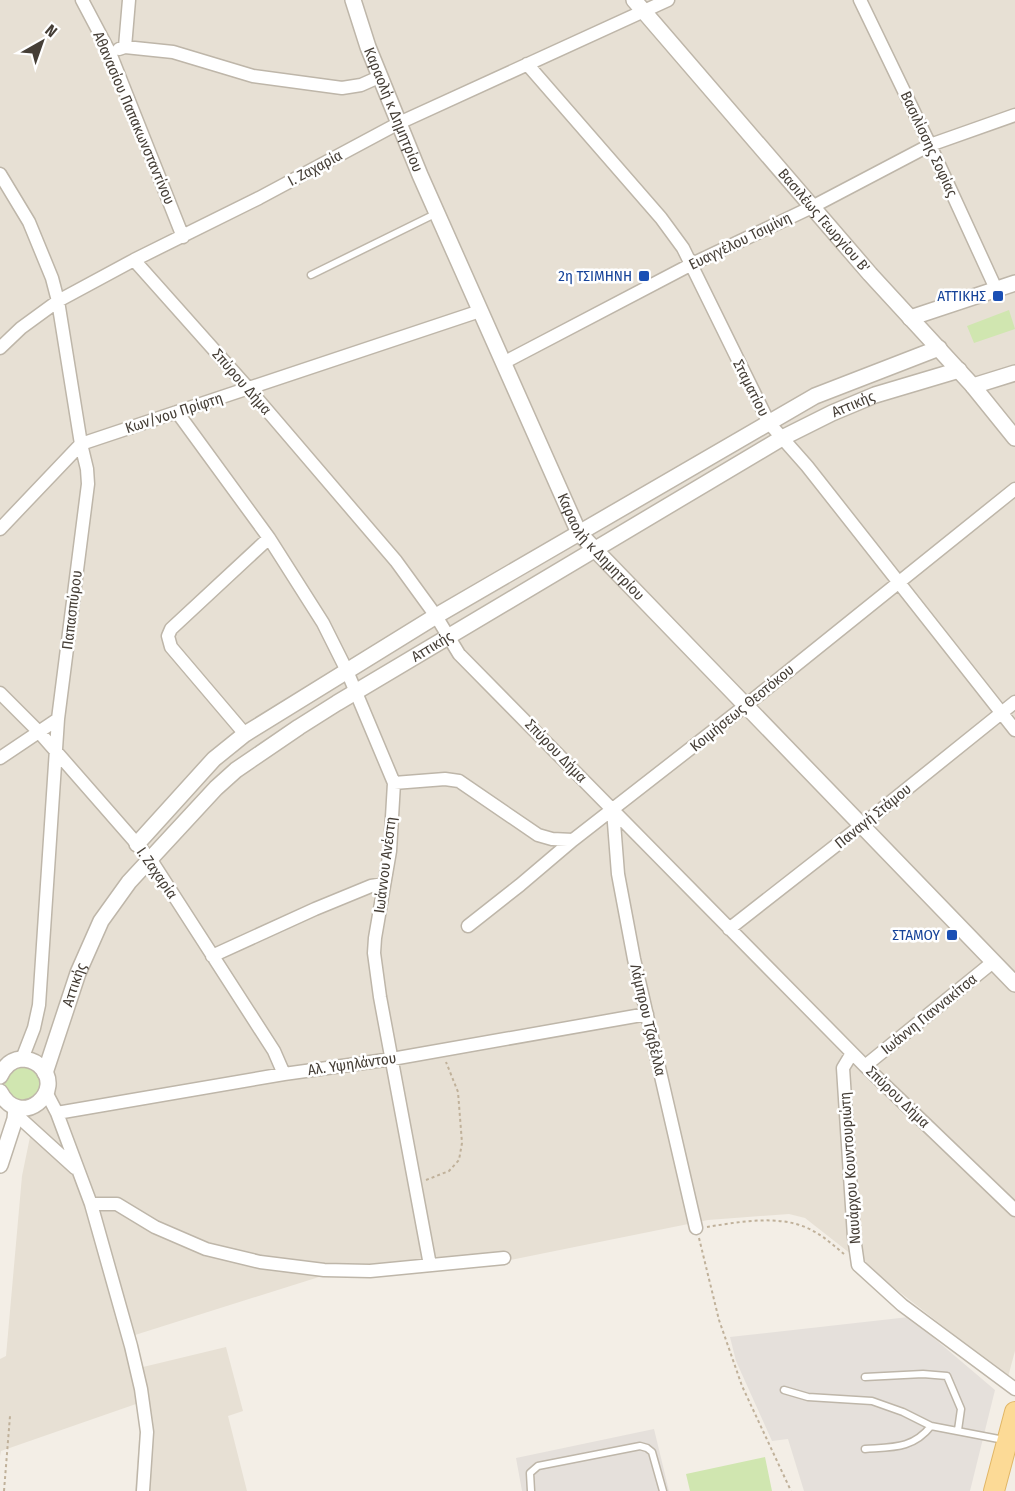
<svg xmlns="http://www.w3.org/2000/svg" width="1015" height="1491" font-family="'Fira Sans Condensed',sans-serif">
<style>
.residential{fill:#e7e0d4}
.industrial{fill:#e5e0db}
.green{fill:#d0e6b0}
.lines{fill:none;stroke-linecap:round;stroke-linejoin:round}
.service-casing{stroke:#beb6a9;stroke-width:9}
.minor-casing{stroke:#beb6a9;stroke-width:15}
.tertiary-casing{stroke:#beb6a9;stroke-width:18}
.primary-casing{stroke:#e1b666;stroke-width:22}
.path{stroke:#c0b19a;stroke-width:2;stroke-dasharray:3 3;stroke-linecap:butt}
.service{stroke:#fff;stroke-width:6}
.minor{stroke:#fff;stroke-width:12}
.tertiary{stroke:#fff;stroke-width:15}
.primary{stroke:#fcda96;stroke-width:20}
.transit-dot{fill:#1a4fb4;stroke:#fff;stroke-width:2}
.labels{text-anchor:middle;stroke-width:5;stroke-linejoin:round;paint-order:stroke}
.street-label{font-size:15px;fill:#453e36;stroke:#fff}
.transit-label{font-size:15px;fill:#164399;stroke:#fff;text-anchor:end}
</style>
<rect width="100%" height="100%" fill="#f3eee6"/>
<path class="residential" d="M0,0H1015V1351L1008,1377L805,1218L789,1214L708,1220L506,1261L319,1277L135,1335L143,1367L226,1347L243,1411L228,1416L247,1491H135L140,1427L136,1404L1,1451L0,1456V1359L6,1356L22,1176L30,1137L0,1100Z"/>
<path class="industrial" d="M909,1317L995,1390L970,1491H804L788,1439L772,1441L736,1361L730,1337Z
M654,1429L669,1491H522L516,1458Z"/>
<path class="green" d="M1009,310L1015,329L974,343L967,326Z
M19,1065L32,1066L43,1082L36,1099L17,1103L4,1089L5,1077Z
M765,1457L772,1491H690L686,1474Z"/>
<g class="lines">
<defs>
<path id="service" d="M311,275L437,213
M865,1377L923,1374L947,1376L961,1409L958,1430
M784,1390L808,1397L872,1401L903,1412L931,1426L1004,1440
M865,1449C892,1447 913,1449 931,1426
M531,1491L530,1473L538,1466L640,1446L647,1448L652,1452L663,1491"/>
<path id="minor" d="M82,0L110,53L183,237
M860,0L930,145L996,289
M125,47L173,52L253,76L342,88L361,85L379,77
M119,49L125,47L129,0
M527,64L661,218L683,248L769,423L807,466L1015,730
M0,174L29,222L52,278L58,301L81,444L87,469L88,484L58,719L39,1005L34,1028L22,1059
M134,260L248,388L396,561L436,616L459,654L865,1066L1015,1210
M0,348L21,328L58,301L134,260L259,198L399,123L668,0
M503,363L690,265L812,207L930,145L1015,115
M177,412L269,538L323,623L347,671L394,783L390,851L375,938L374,953L380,997L430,1265
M0,529L81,444L480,311
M0,693L39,732L151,860L274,1051L284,1074
M245,734L171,647L168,636L171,629L269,538
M0,758L58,719
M394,783L445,779L459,781L538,835L552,839L573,840
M613,810L618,874L634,959L696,1228
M468,926L520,885L573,840L745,706L1015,489
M729,929L862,825L1015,702
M212,956L315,909L371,886L384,884
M852,1053L843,1068L854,1237L858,1265L902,1305L1015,1389
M865,1066L993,962
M46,1092L57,1113L91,1204L131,1346L141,1389L147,1432L143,1491
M18,1108L21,1119L75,1168
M57,1113L284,1074L392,1059L647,1014
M91,1204H117L155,1227L206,1249L260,1262L324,1270L370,1271L504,1258"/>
<g id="tertiary">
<path id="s1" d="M353,0L368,47L420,175L579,533L1015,984"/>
<path id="s2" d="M634,0L870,274L973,386L1015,438"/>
<path d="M910,318L1015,283"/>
<path d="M973,386L1015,373"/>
<path d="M137,844L214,759L245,734L347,671L436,616L815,396L939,348"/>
<path id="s3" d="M45,1073L78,973L101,921L129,882L216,788L236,770L299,727L337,703L782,438L832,413L875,395L959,370"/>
<path d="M0,1076C4,1067 11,1060 21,1059C28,1059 34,1061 39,1065C68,1091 20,1131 0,1092"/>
<path d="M0,1165L15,1119L16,1108"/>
</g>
<path id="primary" d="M994,1491L1015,1412"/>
</defs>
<use href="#service" class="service-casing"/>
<use href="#minor" class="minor-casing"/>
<use href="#tertiary" class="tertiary-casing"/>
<use href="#primary" class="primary-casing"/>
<path class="path" d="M426,1180L449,1171L459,1160L462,1143L458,1092L446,1062
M707,1227C738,1222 776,1215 805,1227C820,1233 832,1244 844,1254
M699,1238L719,1320L742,1386L791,1491
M4,1491L10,1416"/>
<use href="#service" class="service"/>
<use href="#minor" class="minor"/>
<use href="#tertiary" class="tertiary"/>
<use href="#primary" class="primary"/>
</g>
<g class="transit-dot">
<rect x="638" y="270" width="12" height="12" rx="3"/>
<rect x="992" y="290" width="12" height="12" rx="3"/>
<rect x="946" y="929" width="12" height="12" rx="3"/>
</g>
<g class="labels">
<g class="street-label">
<text dy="5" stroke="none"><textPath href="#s1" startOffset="117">Καραολή κ Δημητρίου</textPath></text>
<text transform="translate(134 118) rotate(67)" y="5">Αθανασίου Παπακωνσταντίνου</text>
<text transform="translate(929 144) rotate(65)" y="5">Βασιλίσσης Σοφίας</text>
<text transform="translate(315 168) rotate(-28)" y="5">Ι. Ζαχαρία</text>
<text dy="5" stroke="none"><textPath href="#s2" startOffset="291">Βασιλέως Γεωργίου Β'</textPath></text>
<text transform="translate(740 241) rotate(-26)" y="5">Ευαγγέλου Τσιμίνη</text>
<text transform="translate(242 382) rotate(49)" y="5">Σπύρου Δήμα</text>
<text transform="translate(751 388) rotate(63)" y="5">Σταματίου</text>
<text dy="5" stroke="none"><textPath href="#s3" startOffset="1083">Αττικής</textPath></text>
<text transform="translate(174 413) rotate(-18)" y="5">Κων/νου Πρίφτη</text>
<text dy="5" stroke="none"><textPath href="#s1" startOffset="603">Καραολή κ Δημητρίου</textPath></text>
<text transform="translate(72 610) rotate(-83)" y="5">Παπασπύρου</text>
<text dy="5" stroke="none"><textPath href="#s3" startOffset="597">Αττικής</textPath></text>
<text transform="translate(742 708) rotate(-39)" y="5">Κοιμήσεως Θεοτόκου</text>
<text transform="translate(556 751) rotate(46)" y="5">Σπύρου Δήμα</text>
<text transform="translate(873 816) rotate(-39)" y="5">Παναγή Στάμου</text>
<text transform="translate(385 865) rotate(-83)" y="5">Ιωάννου Ανέστη</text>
<text transform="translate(157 873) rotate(55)" y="5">Ι. Ζαχαρία</text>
<text dy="5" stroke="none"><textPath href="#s3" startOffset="93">Αττικής</textPath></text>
<text transform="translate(929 1014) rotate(-39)" y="5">Ιωάννη Γιαννακίτσα</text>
<text transform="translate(648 1020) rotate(77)" y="5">Λάμπρου Τζαβέλλα</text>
<text transform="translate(352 1064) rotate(-8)" y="5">Αλ. Υψηλάντου</text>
<text transform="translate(898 1097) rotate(44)" y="5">Σπύρου Δήμα</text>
<text transform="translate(850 1168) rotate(-94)" y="5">Ναυάρχου Κουντουριώτη</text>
</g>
<g class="transit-label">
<text x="632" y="281">2η ΤΣΙΜΗΝΗ</text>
<text x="986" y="301">ΑΤΤΙΚΗΣ</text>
<text x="940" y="940">ΣΤΑΜΟΥ</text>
</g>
</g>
<g transform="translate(42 42) rotate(40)" stroke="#ffffff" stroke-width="4.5" paint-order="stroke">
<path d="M0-4.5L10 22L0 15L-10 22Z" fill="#453e36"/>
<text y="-9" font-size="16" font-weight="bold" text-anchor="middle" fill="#453e36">N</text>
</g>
</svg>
